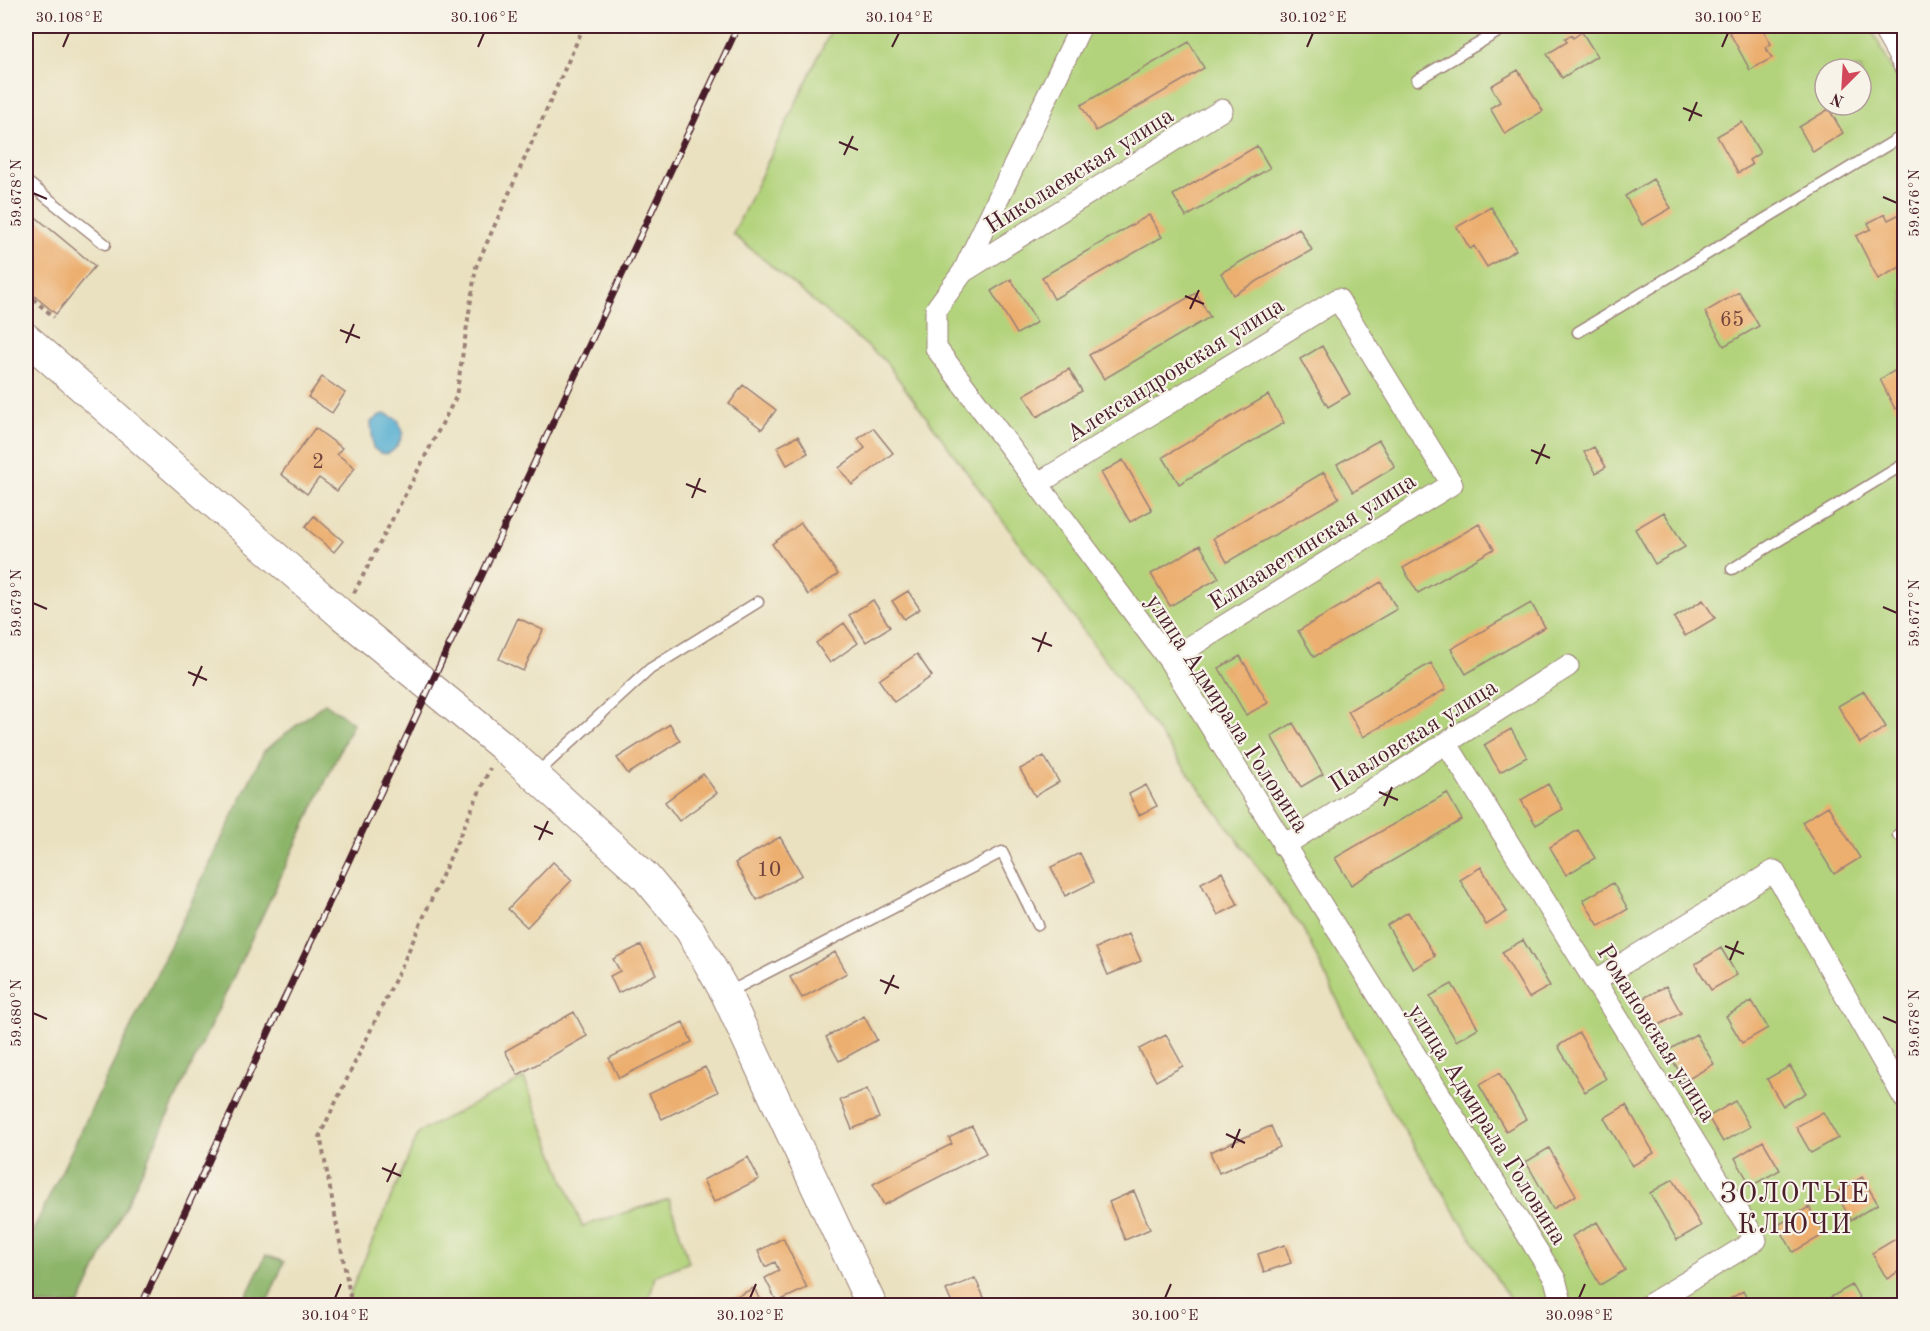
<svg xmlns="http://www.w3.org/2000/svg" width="1930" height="1331" font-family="'Old Standard TT',serif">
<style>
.green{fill:#b2d37b;stroke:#7e7953;stroke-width:1.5;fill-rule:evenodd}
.forest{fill:#8db56b;stroke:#6c6a4b;stroke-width:1.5}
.water{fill:#52add0;stroke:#4e667e;stroke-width:1.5}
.building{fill:#ecaf70}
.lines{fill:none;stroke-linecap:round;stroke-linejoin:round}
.lane-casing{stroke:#9a8076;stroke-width:13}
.street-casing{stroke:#9a8076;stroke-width:23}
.secondary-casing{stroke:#9a8076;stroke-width:32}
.path{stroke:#9a8076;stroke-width:4;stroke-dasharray:4.5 4.5;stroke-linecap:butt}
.lane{stroke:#fff;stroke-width:10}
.street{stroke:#fff;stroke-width:21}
.secondary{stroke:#fff;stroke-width:30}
.rail-casing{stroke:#4a1f2b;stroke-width:7}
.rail{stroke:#f7f3e8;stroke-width:4.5;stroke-dasharray:14;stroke-linecap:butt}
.ticks{fill:none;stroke:#4a1f2b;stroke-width:2}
.labels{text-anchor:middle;stroke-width:4.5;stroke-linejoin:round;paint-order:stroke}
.number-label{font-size:21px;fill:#72433c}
.street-label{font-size:24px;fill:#4a1f2b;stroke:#f7f3e8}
.quarter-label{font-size:27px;letter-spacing:1.5px;fill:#4a1f2b;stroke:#f7f3e8}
.neatline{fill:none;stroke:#4a1f2b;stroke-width:2}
.ticks-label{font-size:15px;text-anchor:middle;fill:#4a1f2b}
</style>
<rect width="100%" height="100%" fill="#f7f3e8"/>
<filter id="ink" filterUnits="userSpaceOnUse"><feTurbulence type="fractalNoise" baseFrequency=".0167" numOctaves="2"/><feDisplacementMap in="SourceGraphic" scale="12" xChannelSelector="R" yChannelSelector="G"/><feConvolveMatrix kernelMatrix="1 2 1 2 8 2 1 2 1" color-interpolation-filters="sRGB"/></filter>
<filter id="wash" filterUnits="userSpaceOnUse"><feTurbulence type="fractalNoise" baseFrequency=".008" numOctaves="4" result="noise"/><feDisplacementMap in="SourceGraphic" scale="24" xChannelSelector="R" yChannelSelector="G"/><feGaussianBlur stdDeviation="1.35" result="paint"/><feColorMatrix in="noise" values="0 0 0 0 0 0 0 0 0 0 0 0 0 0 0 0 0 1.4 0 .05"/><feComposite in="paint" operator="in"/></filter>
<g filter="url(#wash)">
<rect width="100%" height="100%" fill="#eae1c0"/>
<path class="green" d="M833,26H1870L1904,93V1305H1513L1386,1101L1303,929L885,361L733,234ZM1825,69H1861V105H1825Z
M524,1078L582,1226L669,1199L689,1262L655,1276L648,1305H345L419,1132Z"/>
<path class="forest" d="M325,703L353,723L79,1305H26V1245L264,751Z
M266,1255L284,1262L266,1305H242Z"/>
<path class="water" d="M386,414L398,420L403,432C399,447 389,462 373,448L371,422L380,415Z"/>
<g id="blocks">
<path class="building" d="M1726,26H1761L1771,44L1765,47L1772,58L1750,70Z
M1582,32L1597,56L1562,78L1547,54L1567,42L1565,38L1571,35L1573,38Z
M1189,42L1204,68L1096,131L1081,105Z
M1518,70L1543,111L1505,134L1490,108L1500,102L1491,86Z
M1829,109L1843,133L1813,152L1799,127Z
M1742,122L1760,153L1749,160L1752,165L1738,173L1717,136Z
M1257,146L1270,168L1186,217L1173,195Z
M1653,179L1671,208L1642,225L1625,196Z
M1491,207L1516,250L1487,267L1474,246L1470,249L1457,227Z
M26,209L95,266L56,314L26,289Z
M1904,212V265L1878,279L1856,236L1871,229L1868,223L1885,214L1888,220Z
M1149,215L1162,237L1054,299L1042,277Z
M1299,228L1312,250L1233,295L1221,273Z
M1011,279L1037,322L1017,334L991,291Z
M1739,292L1759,326L1724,346L1705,312Z
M1196,293L1210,317L1104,379L1089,355Z
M1322,346L1350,394L1328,407L1300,359Z
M1903,366L1904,409L1902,405L1895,409L1880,379Z
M1069,369L1082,391L1037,417L1024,395Z
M322,377L345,393L332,413L308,397Z
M743,385L776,410L762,429L729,404Z
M1268,395L1284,423L1179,484L1163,457Z
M315,428L342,448L337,454L355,468L337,491L319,478L307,494L281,474Z
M873,428L893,453L852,485L839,468L865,448L858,439Z
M798,436L808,453L787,465L777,447Z
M1379,440L1395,467L1353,492L1337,464Z
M1594,447L1606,467L1596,473L1584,452Z
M1123,460L1152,510L1130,522L1101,473Z
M1324,472L1339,498L1227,562L1213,538Z
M1664,512L1685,547L1655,564L1635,529Z
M314,516L343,541L334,552L305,527Z
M801,523L838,574L808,595L772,544Z
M1479,524L1494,549L1418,593L1403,568Z
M1200,545L1219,578L1170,606L1151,574Z
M1381,582L1397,609L1314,657L1298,631Z
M908,591L920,609L904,619L892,601Z
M873,600L890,627L866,642L849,615Z
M1703,600L1715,618L1685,636L1674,618Z
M1531,603L1545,627L1466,674L1451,649Z
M518,618L543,630L523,671L499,659Z
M844,623L858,643L830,663L816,643Z
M917,654L932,676L894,702L879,680Z
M1240,656L1268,703L1246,715L1219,668Z
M1431,663L1446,689L1363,737L1348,711Z
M1864,691L1886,727L1860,743L1838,706Z
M1293,723L1323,774L1301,787L1271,736Z
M670,724L680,741L628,774L617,758Z
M1511,729L1527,757L1500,772L1484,745Z
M1044,756L1059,782L1035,796L1020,769Z
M703,774L717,793L679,821L665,802Z
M1548,784L1563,809L1536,825L1521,800Z
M1146,785L1157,806L1139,815L1129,794Z
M1447,793L1462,820L1351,885L1335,858Z
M1828,806L1860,858L1834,874L1802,822Z
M1578,830L1595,858L1566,875L1550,847Z
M780,837L802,875L757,900L735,863Z
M1080,853L1094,882L1065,896L1051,867Z
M553,862L572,880L527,927L508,909Z
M1481,867L1507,912L1486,925L1460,880Z
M1222,872L1238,905L1218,915L1201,883Z
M1613,883L1628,909L1599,926L1583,900Z
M1408,912L1435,956L1413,969L1387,925Z
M1129,934L1141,961L1108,975L1096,948Z
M1523,940L1550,986L1529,998L1502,952Z
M641,945L656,974L618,993L610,976L620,971L613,959Z
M1721,948L1737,975L1711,990L1695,964Z
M835,952L847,973L802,998L790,977Z
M1452,984L1478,1028L1456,1041L1430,996Z
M1666,986L1681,1013L1654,1028L1638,1001Z
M1752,1001L1768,1028L1742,1043L1726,1016Z
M574,1012L587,1036L518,1075L505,1051Z
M864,1016L877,1040L839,1061L826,1037Z
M683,1022L692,1042L619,1078L609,1058Z
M1579,1033L1606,1079L1585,1092L1558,1046Z
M1696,1034L1714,1064L1685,1081L1667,1051Z
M1166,1035L1183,1066L1156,1081L1139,1049Z
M1790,1066L1806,1093L1783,1106L1767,1079Z
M705,1067L718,1092L662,1119L649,1094Z
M1499,1073L1526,1119L1506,1131L1479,1085Z
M867,1089L879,1118L852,1129L840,1100Z
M1735,1101L1750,1127L1723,1142L1708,1117Z
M1626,1105L1654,1153L1632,1166L1604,1118Z
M1823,1112L1838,1138L1811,1153L1796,1127Z
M972,1126L986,1153L884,1205L873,1184L952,1144L949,1138Z
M1271,1126L1280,1147L1219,1173L1210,1152Z
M1763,1141L1780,1170L1751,1186L1735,1158Z
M1549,1148L1576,1195L1553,1209L1526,1162Z
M748,1157L759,1179L714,1202L703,1180Z
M1862,1177L1878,1204L1851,1220L1836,1193Z
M1673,1179L1701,1226L1677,1240L1650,1193Z
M1134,1191L1150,1229L1125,1240L1109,1202Z
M1809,1207L1825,1234L1793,1252L1778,1225Z
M1597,1222L1625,1270L1600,1285L1572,1236Z
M783,1238L807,1288L777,1302L765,1278L779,1271L775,1262L765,1267L758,1251Z
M1897,1238L1904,1251V1268L1887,1279L1872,1253Z
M1285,1245L1291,1263L1264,1272L1258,1254Z
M975,1278L988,1306H953L946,1290Z
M1852,1285L1864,1306H1830L1826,1300Z
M754,1288L763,1306H732L729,1300Z
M1743,1291L1751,1306H1718Z"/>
</g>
</g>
<g filter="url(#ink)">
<use href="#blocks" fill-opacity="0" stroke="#9a8076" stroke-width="1.5"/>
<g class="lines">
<defs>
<path id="lane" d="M1417,80L1508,26
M26,181L105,244
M1578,332L1904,135
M1732,569L1904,464
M536,774L650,669L758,602
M1898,835L1904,830
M729,992L1002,852L1038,925"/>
<path id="street" d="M1081,26L963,272L936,309V348L1169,660L1555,1279L1562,1306
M1882,26L1904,65
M963,272L1222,110
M1039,483L1338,299L1452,484L1169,660
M1447,744L1756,1240L1647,1306
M1283,846L1568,666
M1595,981L1774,871L1904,1098"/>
<path id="secondary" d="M26,338L342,615L500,744L645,876L690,930L726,994L872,1306"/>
</defs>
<use href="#lane" class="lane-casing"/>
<use href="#street" class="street-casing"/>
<use href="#secondary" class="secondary-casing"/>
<path class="path" d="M26,293L54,317
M354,593L456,397L476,267L584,26
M352,1306L320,1135L404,961L490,768"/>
<use href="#lane" class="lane"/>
<use href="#street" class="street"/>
<use href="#secondary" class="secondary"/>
<defs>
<path id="rail" d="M141,1306L738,26"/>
</defs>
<use href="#rail" class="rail-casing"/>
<use href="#rail" class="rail"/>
</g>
</g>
<path class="ticks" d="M63,47L69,33M478,47L484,33M892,47L899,33M1307,47L1313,33M1722,47L1728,33M1683,108L1702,116M1689,121L1697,102M839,142L858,150M844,155L853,136M33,193L47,199M1883,197L1897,203M1185,296L1204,304M1190,309L1199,290M340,330L360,338M346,343L354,324M1531,450L1550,458M1536,464L1545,444M686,484L706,492M692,498L700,478M33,603L47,609M1883,607L1897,613M1032,638L1052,646M1038,652L1046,632M188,672L207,680M193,686L202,666M1379,792L1398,800M1384,806L1392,787M534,826L553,834M539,840L548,821M1725,946L1744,954M1730,960L1738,941M880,980L899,988M885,994L894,975M33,1013L47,1019M1883,1017L1897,1023M1226,1134L1245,1143M1232,1148L1240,1129M382,1168L401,1176M387,1182L396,1163M335,1298L341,1284M750,1298L756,1284M1165,1298L1171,1284M1579,1298L1585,1284"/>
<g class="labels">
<g class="number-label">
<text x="1732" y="326">65</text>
<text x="318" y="468">2</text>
<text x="769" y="876">10</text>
</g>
<g class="street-label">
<text transform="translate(1079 170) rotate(-32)" y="8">Николаевская улица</text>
<text transform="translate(1175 369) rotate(-32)" y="8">Александровская улица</text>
<text transform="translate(1312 541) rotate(-32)" y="8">Елизаветинская улица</text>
<text transform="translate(1228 713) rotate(57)" y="8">улица Адмирала Головина</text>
<text transform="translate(1413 735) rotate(-32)" y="8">Павловская улица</text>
<text transform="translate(1657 1033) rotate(58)" y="8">Романовская улица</text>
<text transform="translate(1488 1124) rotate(58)" y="8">улица Адмирала Головина</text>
</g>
<g class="quarter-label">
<text x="1795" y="1202">ЗОЛОТЫЕ<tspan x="1795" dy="31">КЛЮЧИ</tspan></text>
</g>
</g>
<rect width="1930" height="1331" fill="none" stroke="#f7f3e8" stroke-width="66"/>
<g transform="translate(1843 87) rotate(204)"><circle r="28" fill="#f7f3e8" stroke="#b29e9c" stroke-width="1.5"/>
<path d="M0-4.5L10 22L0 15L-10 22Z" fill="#d1495b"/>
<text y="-9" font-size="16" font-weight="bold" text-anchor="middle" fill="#4a1f2b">N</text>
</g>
<rect x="33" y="33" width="1864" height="1265" class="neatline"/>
<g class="ticks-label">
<text x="69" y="22">30.108°E</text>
<text x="484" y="22">30.106°E</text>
<text x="899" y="22">30.104°E</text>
<text x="1313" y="22">30.102°E</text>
<text x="1728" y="22">30.100°E</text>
<text transform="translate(16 193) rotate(-90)" y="5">59.678°N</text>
<text transform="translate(1914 203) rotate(-90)" y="5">59.676°N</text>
<text transform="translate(16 603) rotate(-90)" y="5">59.679°N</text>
<text transform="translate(1914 613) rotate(-90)" y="5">59.677°N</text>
<text transform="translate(16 1013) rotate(-90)" y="5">59.680°N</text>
<text transform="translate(1914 1023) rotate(-90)" y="5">59.678°N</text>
<text x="335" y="1320">30.104°E</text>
<text x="750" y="1320">30.102°E</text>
<text x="1165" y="1320">30.100°E</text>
<text x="1579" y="1320">30.098°E</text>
</g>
</svg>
